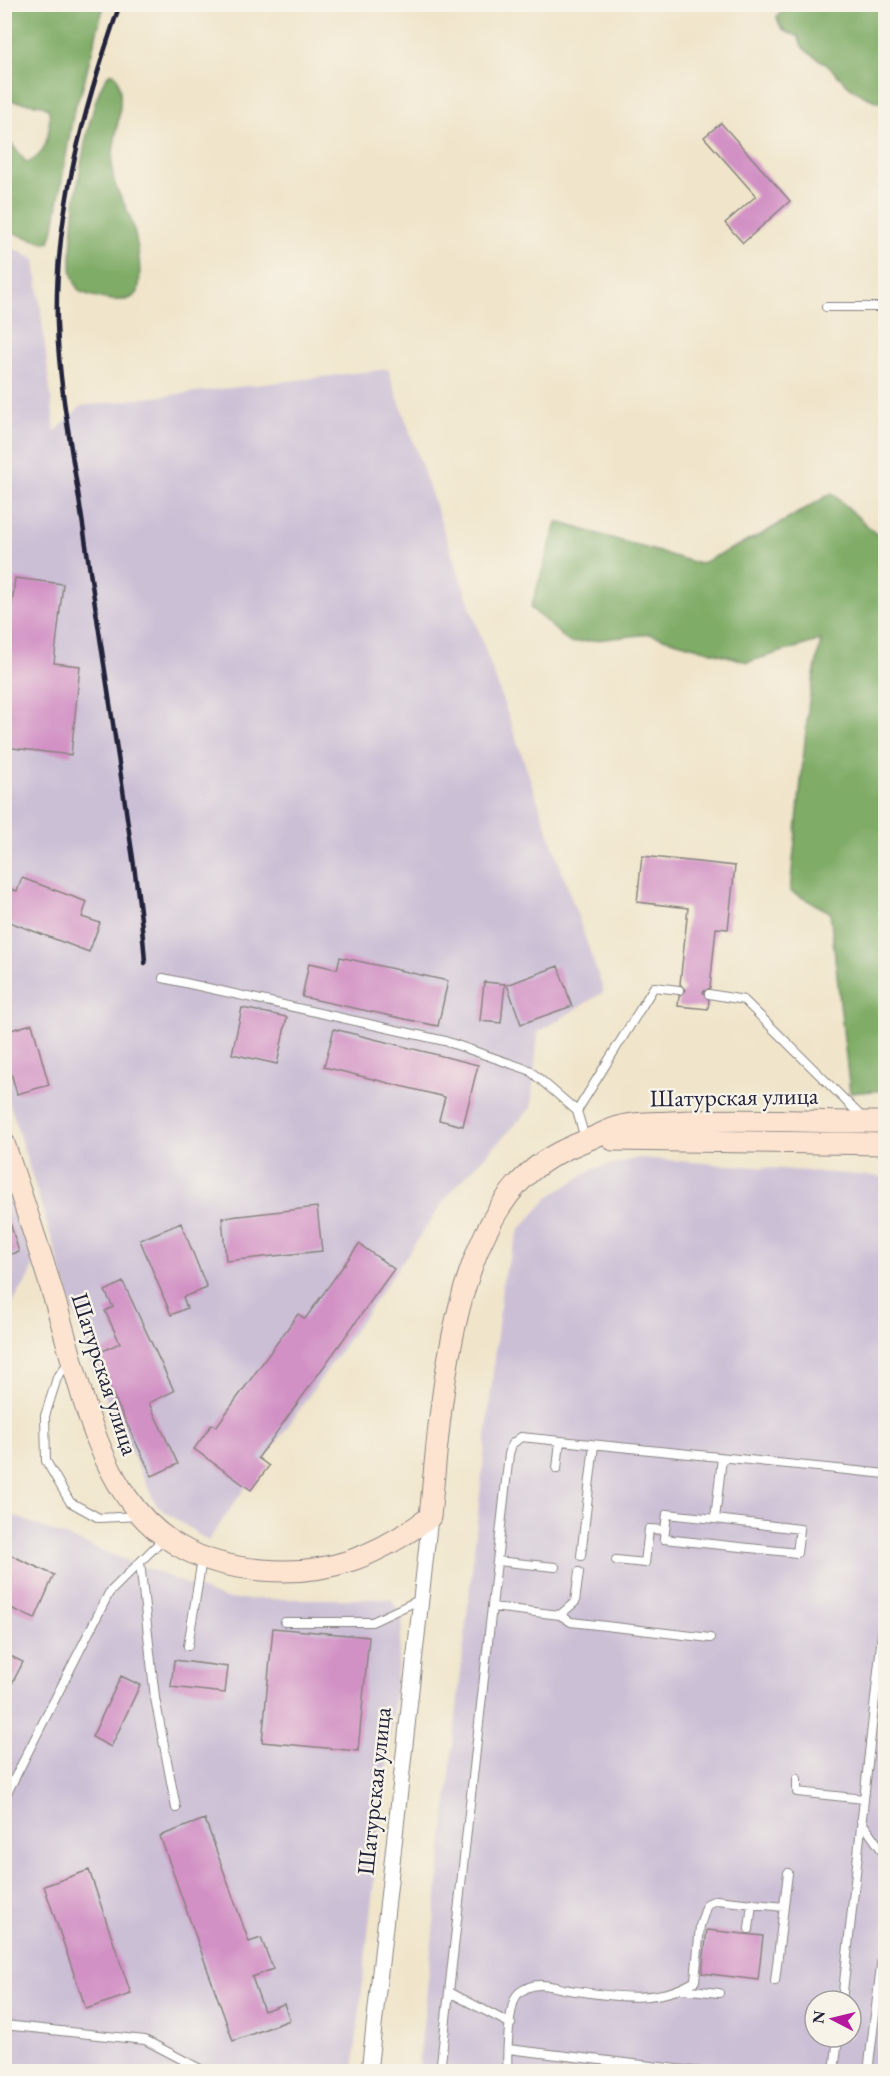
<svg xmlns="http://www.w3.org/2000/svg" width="890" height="2076" font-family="'EB Garamond',serif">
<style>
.industrial{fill:#cbbfd5;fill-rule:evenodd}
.forest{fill:#7fac66;stroke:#506750;stroke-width:1.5}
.building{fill:#d291c5}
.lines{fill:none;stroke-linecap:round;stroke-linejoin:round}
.service-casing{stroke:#898482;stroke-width:10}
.minor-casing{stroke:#898482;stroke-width:17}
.secondary-casing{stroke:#898482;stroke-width:23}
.service{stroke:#fff;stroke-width:8}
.minor{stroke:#fff;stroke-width:15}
.secondary{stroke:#fde4d1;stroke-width:21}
.rail{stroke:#22223b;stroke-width:4.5}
.labels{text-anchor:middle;stroke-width:5;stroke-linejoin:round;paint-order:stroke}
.street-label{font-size:24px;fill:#22223b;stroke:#f7f3e8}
</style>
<rect width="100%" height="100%" fill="#f7f3e8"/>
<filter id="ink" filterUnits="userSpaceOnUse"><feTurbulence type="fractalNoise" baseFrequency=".0167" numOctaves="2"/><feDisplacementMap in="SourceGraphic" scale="12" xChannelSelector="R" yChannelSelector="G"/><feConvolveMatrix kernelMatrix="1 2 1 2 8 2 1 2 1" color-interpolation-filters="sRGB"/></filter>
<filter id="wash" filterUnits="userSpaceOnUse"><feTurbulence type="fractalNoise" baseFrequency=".008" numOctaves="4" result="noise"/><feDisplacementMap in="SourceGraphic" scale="24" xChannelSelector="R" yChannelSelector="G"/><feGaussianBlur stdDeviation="1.35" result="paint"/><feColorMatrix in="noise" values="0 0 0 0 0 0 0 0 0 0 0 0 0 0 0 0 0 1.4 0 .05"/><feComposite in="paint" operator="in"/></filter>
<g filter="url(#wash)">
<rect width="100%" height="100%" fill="#f0e5ca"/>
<path class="industrial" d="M4,243L35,260L55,432L81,406L388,369L604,992L538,1032L531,1108L450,1193L208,1541L157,1506L93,1372L5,1089Z
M639,1158L885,1177V2071L418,2072L503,1279L520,1229L550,1196L593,1169ZM815,2001H851V2037H815Z
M4,1169L34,1261L30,1276L5,1315Z
M4,1512L225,1599H391L403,1618L353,2071H5Z"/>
<path class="forest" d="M5,4L104,5L82,90L74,109L53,233L49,242L44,243L5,230V136L26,162C47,159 51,128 49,110L43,105L5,100Z
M803,4L885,5V104C853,94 850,87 827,65C814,54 803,54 798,36C786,33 780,30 777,17L782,10Z
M111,73L116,75C129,105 108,144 113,176C115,190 122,198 127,210C137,233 143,268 138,292C128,308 93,297 79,291C76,285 73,280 72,274C66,245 88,86 111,73Z
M832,493L886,543L885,1090L850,1093L830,912L790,891L809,701L821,640L748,662L649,634L570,643L531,608L557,522L700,564L764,533Z"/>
<g id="blocks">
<path class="building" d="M721,123L790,201L743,243L725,223L756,196L704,137Z
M15,578L63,584L54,663L80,666L71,755L4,747V674Z
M642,856L735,866L728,929L716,928L710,988L703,992L709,1000L708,1009L678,1006L679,996L685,990L680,984L688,908L637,902Z
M22,878L87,902L82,917L100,923L89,952L4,920V887L17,891Z
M340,957L448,981L438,1026L302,997L309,963L337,969Z
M558,966L572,1006L521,1024L507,985Z
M484,982L505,984L501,1023L480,1021Z
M242,1008L287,1017L277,1064L232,1054Z
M32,1024L49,1085L17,1094L4,1048V1032Z
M334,1029L478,1065L463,1126L439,1120L445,1097L324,1067Z
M317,1207L322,1251L226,1261L222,1218Z
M4,1216H8L19,1252L4,1256Z
M181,1223L207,1288L183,1297L187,1308L171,1315L140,1240Z
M359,1244L394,1269L258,1458L269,1466L251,1490L194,1449L212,1424L216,1427L298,1314L305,1319Z
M123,1282L174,1391L149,1403L178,1464L152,1476L94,1355L120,1343L105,1311L113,1307L105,1291Z
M4,1552L54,1575L35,1619L4,1605Z
M273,1628L369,1637L358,1751L262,1742Z
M4,1653L23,1662L4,1699Z
M174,1660L228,1667L225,1693L171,1687Z
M121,1676L140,1685L111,1747L92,1737Z
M205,1819L249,1942L261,1938L273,1969L252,1977L264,2011L284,2004L290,2020L233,2041L160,1836Z
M89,1870L131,1994L86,2009L44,1886Z
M707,1930L763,1936L758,1980L702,1973Z"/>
</g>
</g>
<g filter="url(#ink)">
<use href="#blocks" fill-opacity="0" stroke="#898482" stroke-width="1.5"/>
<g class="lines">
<defs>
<path id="service" d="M826,307H886
M163,978L445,1041L529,1070L577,1111
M709,994L744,1000L862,1117
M585,1138L577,1111L654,987L679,990
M68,1363L57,1378L45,1416L46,1461L70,1502L99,1518L140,1516
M557,1469L560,1441
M715,1519L800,1529L797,1553L664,1539L667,1514L715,1519L722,1458
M581,1556L594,1445
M616,1560L645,1563L649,1529L665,1530
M497,1561L555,1567
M140,1562L155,1698L176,1808
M492,1607L560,1615L571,1622L710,1638
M560,1615L575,1602L579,1572
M285,1622H372L421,1599
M188,1646L202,1559
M797,1779V1792L864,1799
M4,1799L109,1593L164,1538
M861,1821L886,1856
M749,1929L752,1903
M775,1981L788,1873
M682,1989L719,1993
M842,2001L886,1598
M511,2024L449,1992L509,1454L512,1444L521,1437L886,1474
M4,2025L145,2040L206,2072
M508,2049L701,2072
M440,2072L449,1992
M508,2072C506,2058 509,2004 517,1995C519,1992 526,1988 529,1987C541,1982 557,1988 569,1990C610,1996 658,2005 695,1981L700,1926L707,1904L716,1900L784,1907
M834,2072L838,2037
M868,2072L886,1925"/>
<path id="minor" d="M369,2072L430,1517"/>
<path id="secondary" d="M613,1140L886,1144
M4,1143C24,1204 45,1264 62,1325C95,1442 118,1559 262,1570C329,1576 377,1556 430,1517C440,1416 449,1244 529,1173C548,1156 569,1147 592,1138C601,1134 612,1128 622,1126C637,1122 656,1123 671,1122C743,1117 814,1123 886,1122"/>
</defs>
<use href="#service" class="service-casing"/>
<use href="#minor" class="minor-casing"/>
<use href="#secondary" class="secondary-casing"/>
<use href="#service" class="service"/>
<use href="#minor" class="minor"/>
<use href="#secondary" class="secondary"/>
<path class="rail" d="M120,4C84,107 54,215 57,324C59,382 70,441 79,499C94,600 110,702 125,803C132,856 142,910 145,963"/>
</g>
</g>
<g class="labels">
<g class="street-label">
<text transform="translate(734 1097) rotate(-1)" y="8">Шатурская улица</text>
<text transform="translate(105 1374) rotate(72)" y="8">Шатурская улица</text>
<text transform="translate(374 1791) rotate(-84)" y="8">Шатурская улица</text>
</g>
</g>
<rect width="890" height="2076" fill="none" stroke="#f7f3e8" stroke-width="24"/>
<g transform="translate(833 2019) rotate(277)"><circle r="28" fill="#f7f3e8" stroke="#a29fa3" stroke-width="1.5"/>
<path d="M0-4.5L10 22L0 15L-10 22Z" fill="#b5179e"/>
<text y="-9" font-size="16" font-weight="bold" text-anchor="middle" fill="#22223b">N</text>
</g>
</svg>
